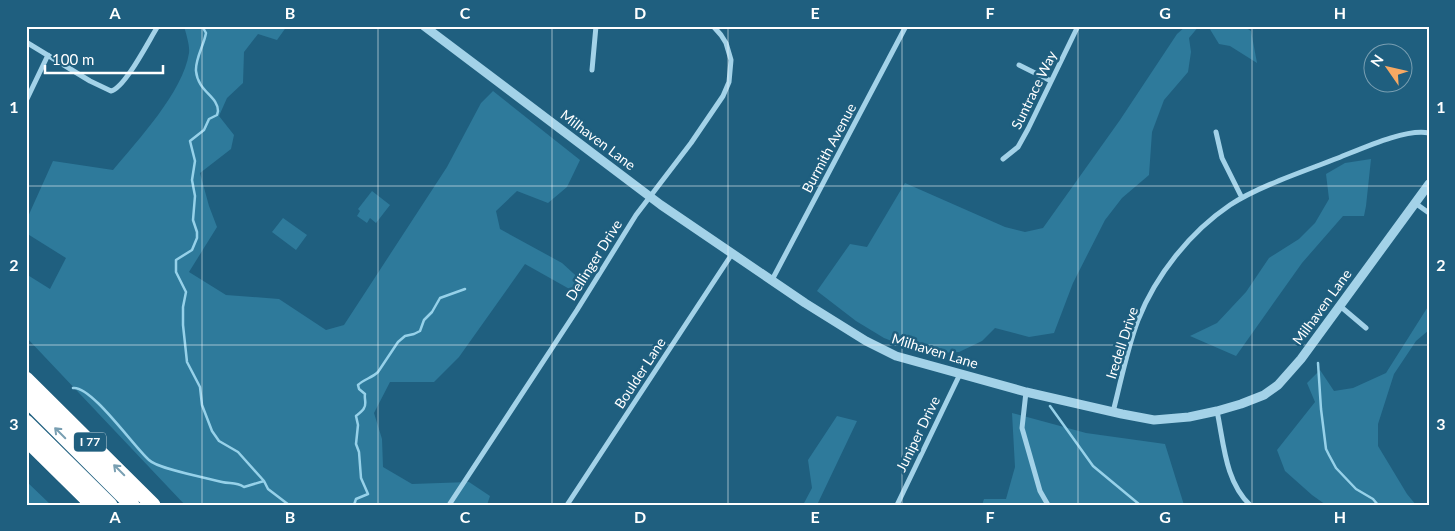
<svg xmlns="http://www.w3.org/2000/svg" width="1455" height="531" font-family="Lato,sans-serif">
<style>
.green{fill:#2e7a9b}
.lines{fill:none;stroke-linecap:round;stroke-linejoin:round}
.stream{stroke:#96d1e9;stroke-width:2.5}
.minor{stroke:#a3d2e8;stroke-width:5}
.tertiary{stroke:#a3d2e8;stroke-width:9}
.motorway{stroke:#fff;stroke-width:15}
.oneway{stroke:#799fb2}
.grid{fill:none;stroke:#fff;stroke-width:1;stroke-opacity:0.55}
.labels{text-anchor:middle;stroke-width:5;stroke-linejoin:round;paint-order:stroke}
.shield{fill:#1f5f7f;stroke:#bccfd9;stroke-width:1}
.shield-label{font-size:12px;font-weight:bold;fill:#fff}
.street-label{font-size:14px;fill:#fff;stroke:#1f5f7f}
.neatline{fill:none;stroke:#fff;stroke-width:2}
.grid-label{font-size:16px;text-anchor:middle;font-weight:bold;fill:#fff}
</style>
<rect width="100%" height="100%" fill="#1f5f7f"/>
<path class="green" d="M184,26H287L277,40L258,34L244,52L243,83L227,98L219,116L234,135L231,149L200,173L209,206L217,227L189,272L226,295L279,299L326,330L344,325L447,167L481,103L493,91L580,160L567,187L548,203L517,191L496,211L500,229L562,263L584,283L573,291L525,264L459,357L434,382H390L374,413L382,439L383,467L412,484L469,482L490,496L487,505H185L26,337V274L50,289L66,258L26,233V221L53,161L113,170C138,140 183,92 189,53C190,45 186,34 184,26Z
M1186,26H1199L1189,38L1191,52L1188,72L1164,100L1152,132L1149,175L1122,198L1105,220L1073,283L1054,333L1029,337L995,328L982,341L959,352L925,354L884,338L856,321L817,291L850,244L867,247L905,183L1005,227L1025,232L1043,228L1120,120L1177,34Z
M1208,26H1243L1251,31L1257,63L1230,46L1219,44Z
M1371,159L1366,206L1364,216H1343L1302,263L1236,356L1190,336L1217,323L1246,292L1269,258L1299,239L1315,223L1329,199L1326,174L1345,163Z
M372,191L390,205L376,223L370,218L367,223L357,216L360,211L358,209Z
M283,218L307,235L296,250L272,232Z
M1429,305V330L1416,341L1394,374L1378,424V446L1407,494L1416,505H1326L1312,495L1285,471L1277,450L1315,402L1307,383L1320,370L1334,391L1353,388L1386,373Z
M1012,413L1086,433L1165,444L1184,505H982L984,499H1006L1015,467Z
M837,416L857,421L817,505H803L812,488L808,460Z
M26,481L51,505H26Z"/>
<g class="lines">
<path class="stream" d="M202,26L206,33C204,45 195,59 196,71C198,92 218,96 218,111L217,115L209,119L204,130L190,141L195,161L192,180L195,196L193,220L197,232V238L192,250L176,260V272L186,292L183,307V325L187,362L200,387L202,405L212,431L219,441L238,452L264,481L268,489L289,505
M1318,363L1321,409L1326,449L1329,455L1336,468L1356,489L1373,499L1378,505
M73,388C91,385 134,447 149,460C158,469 207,478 222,482C230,484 236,482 244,487L264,481
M1050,406L1093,466L1140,505
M354,505L356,499L368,494L361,478L359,452L356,444L358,425L356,416C359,413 363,411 364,408C367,404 364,399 365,394L359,389L358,385C364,379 372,378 378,372L398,342L405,336L414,334L420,331L424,320L432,312L440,298L465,289"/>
<path class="minor" d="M26,42L90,81L111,91C125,88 149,40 158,26
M1019,65L1051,81
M592,70L596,26
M26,101L48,55
M1216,132L1222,158L1242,198
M1003,159L1018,147L1028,129L1078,26
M1415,203L1429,213
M772,280L906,26
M1340,306L1366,328
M1026,392L1022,428L1040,491L1048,505
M1217,411C1224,444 1225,481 1250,505
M1113,412C1121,381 1127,349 1138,320C1156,275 1190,232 1230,205C1259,186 1305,171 1338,158C1361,149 1406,128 1429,133
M449,505L577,310L636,215L691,143L723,96L729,82L731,60L726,43L721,35L713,26
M567,505L732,254
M897,505L960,374"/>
<path class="tertiary" d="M424,26L661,205L805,303L866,341L896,356L1026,392L1122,414L1154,420L1189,417L1217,411L1241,404L1264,395L1278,385L1301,359L1429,184"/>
<path class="motorway" d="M26,379L153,505
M26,399L132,505
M26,422L110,505
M26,439L93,505"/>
</g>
<defs><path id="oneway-shaft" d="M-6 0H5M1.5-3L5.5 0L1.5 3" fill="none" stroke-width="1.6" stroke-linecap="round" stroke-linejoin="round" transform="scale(1.25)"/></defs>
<g class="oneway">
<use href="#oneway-shaft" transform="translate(60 433) rotate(-135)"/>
<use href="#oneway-shaft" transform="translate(119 470) rotate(-135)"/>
</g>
<path class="grid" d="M202,26V505M378,26V505M552,26V505M728,26V505M902,26V505M1078,26V505M1252,26V505M26,186H1429M26,345H1429"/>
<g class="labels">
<rect class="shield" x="74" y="432.5" width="32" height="19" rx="4"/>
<g class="shield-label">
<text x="90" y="446">I 77</text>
</g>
<g class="street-label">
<text transform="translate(1034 90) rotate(-64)" y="5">Suntrace Way</text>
<text transform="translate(598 140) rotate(37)" y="5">Milhaven Lane</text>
<text transform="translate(829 148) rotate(-62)" y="5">Burmith Avenue</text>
<text transform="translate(594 260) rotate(-58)" y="5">Dellinger Drive</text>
<text transform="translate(1322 307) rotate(-54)" y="5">Milhaven Lane</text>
<text transform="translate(1122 343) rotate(-72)" y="5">Iredell Drive</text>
<text transform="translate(935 351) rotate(17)" y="5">Milhaven Lane</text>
<text transform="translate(640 373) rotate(-57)" y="5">Boulder Lane</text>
<text transform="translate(918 434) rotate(-64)" y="5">Juniper Drive</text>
</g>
</g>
<rect width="1455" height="531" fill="none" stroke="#1f5f7f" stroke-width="55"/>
<g transform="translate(1388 68) rotate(304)"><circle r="24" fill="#1f5f7f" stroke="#799fb2"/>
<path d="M0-4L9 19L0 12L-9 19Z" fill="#f6a963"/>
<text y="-8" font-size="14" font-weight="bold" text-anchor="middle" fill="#ffffff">N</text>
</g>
<path d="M45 65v8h118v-8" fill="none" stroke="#ffffff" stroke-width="2.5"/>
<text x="52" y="65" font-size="15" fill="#ffffff" stroke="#1f5f7f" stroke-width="4" paint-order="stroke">100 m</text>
<rect x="28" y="28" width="1400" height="476" class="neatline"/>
<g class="grid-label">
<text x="115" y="19">A</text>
<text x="290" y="19">B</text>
<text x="465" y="19">C</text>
<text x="640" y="19">D</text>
<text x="815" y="19">E</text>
<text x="990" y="19">F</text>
<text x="1165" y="19">G</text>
<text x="1340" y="19">H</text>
<text x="14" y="113">1</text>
<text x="1441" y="113">1</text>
<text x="14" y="271">2</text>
<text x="1441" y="271">2</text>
<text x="14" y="430">3</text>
<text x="1441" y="430">3</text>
<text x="115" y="523">A</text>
<text x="290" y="523">B</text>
<text x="465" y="523">C</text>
<text x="640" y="523">D</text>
<text x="815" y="523">E</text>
<text x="990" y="523">F</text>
<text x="1165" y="523">G</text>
<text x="1340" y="523">H</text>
</g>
</svg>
